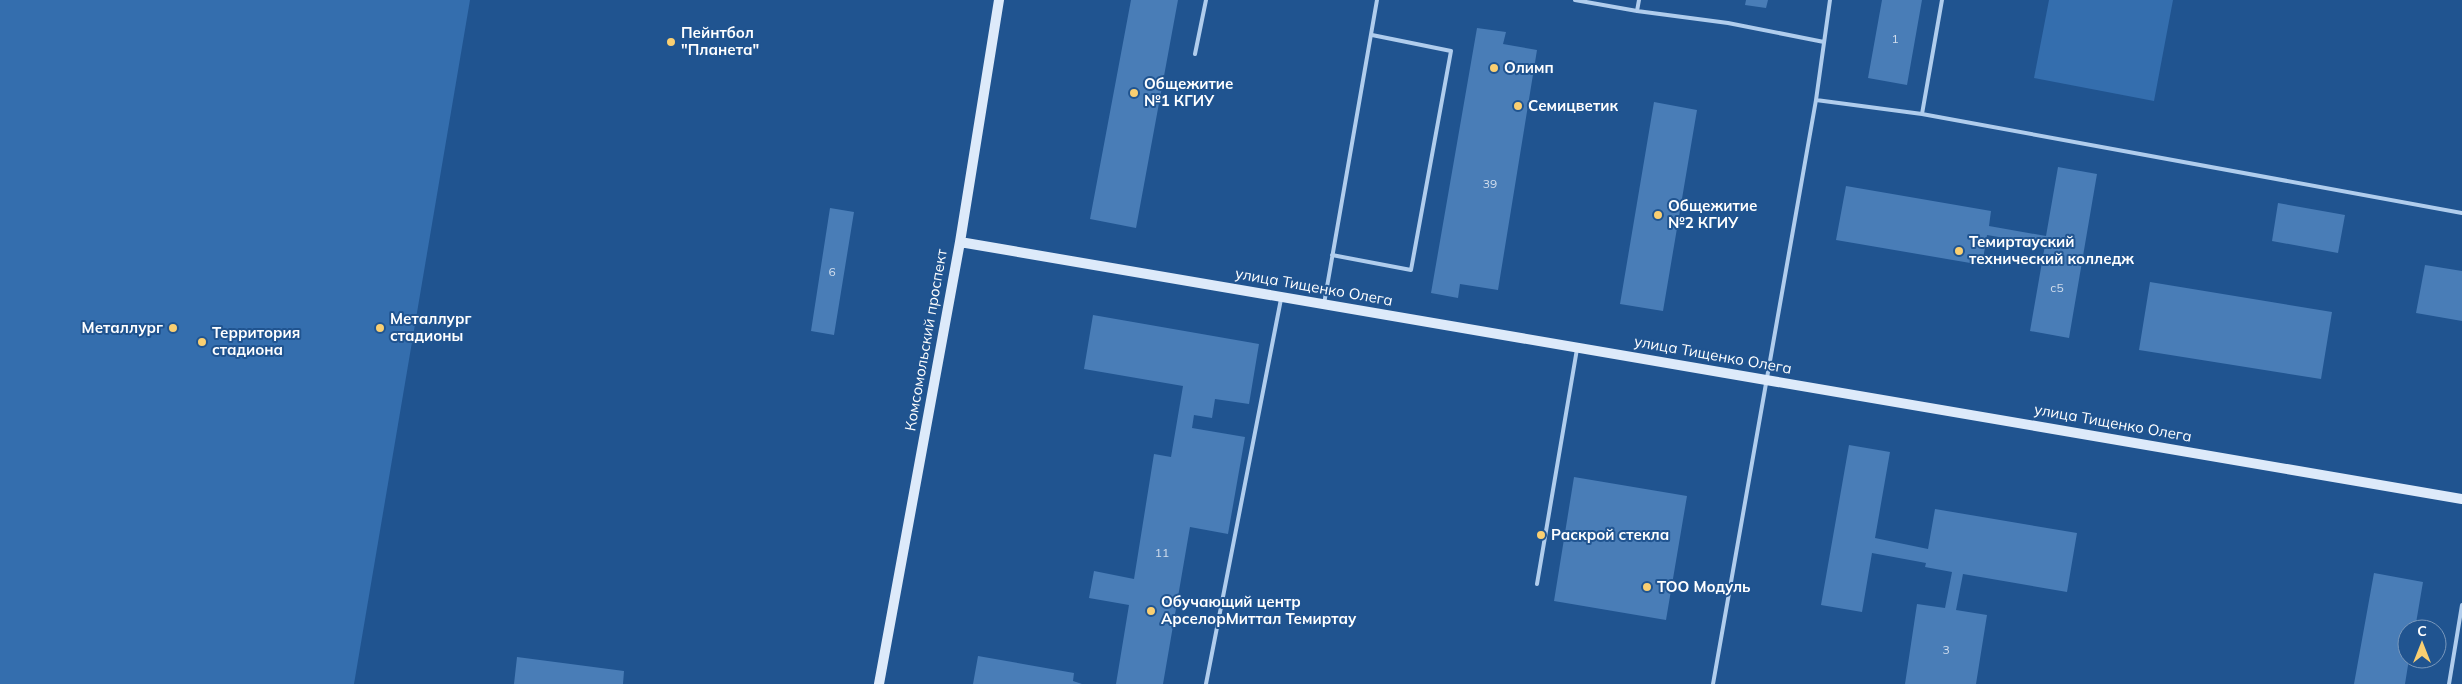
<svg xmlns="http://www.w3.org/2000/svg" width="2462" height="684" font-family="Mulish,sans-serif">
<style>
.green{fill:#346eae}
.building{fill:#497db7}
.lines{fill:none;stroke-linecap:round;stroke-linejoin:round}
.lane{stroke:#b0cded;stroke-width:4}
.secondary{stroke:#ddeafa;stroke-width:10}
.poi-dot{fill:#facf71;stroke:#205490;stroke-width:2}
.labels{text-anchor:middle;stroke-width:4;stroke-linejoin:round;paint-order:stroke}
.number-label{font-size:12px;fill:#d2deed}
.poi-label{font-size:15px;font-weight:bold;fill:#fff;stroke:#205490;text-anchor:start}
.street-label{font-size:15px;fill:#fff;stroke:#205490}
</style>
<rect width="100%" height="100%" fill="#205490"/>
<path class="green" d="M0,0H470L354,684H0Z
M2049,0H2173L2154,101L2034,78Z"/>
<path class="building" d="M1131,0H1178L1136,228L1090,219Z
M1746,0H1768L1766,8L1745,5Z
M1882,0H1922L1907,85L1868,78Z
M1477,28L1506,32L1503,44L1537,50L1498,290L1460,284L1458,298L1431,293Z
M1654,102L1697,110L1663,311L1620,304Z
M2058,167L2097,174L2069,338L2030,331L2045,245L1987,235L1982,265L1836,240L1846,186L1991,211L1989,226L2046,236Z
M2278,203L2345,215L2338,253L2272,241Z
M830,208L854,212L834,335L811,331Z
M2425,265L2462,271V321L2416,313Z
M2150,282L2332,312L2321,379L2139,350Z
M1093,315L1259,344L1249,404L1215,399L1212,418L1194,415L1192,428L1245,437L1228,534L1190,527L1163,684H1116L1129,605L1089,598L1094,571L1134,579L1154,454L1171,457L1183,386L1084,369Z
M1849,445L1890,452L1875,538L1928,549L1935,509L2077,533L2067,592L1963,574L1956,610L1987,615L1976,684H1905L1917,604L1945,608L1952,572L1925,567L1926,563L1872,553L1862,612L1821,605Z
M1574,477L1687,496L1666,620L1554,601Z
M2374,573L2423,582L2415,629H2407V659H2409L2405,684H2354Z
M978,656L1074,673L1073,681L1082,684H973Z
M517,657L624,671L623,684H514Z"/>
<g class="lines">
<path class="lane" d="M1575,0L1637,11
M1639,0L1637,11L1728,23L1824,42
M1195,54L1206,0
M1816,100L1922,114L1942,0
M1922,114L2462,213
M1332,255L1411,270L1451,51L1372,35
M1324,304L1377,0
M1537,584L1577,349
M1206,684L1281,299
M1713,684L1816,100L1830,0
M2449,684L2462,605"/>
<path class="secondary" d="M960,242L2462,499
M879,684L960,242L999,0"/>
</g>
<g class="poi-dot">
<circle cx="671" cy="42" r="5"/>
<circle cx="1494" cy="68" r="5"/>
<circle cx="1134" cy="93" r="5"/>
<circle cx="1518" cy="106" r="5"/>
<circle cx="1658" cy="215" r="5"/>
<circle cx="1959" cy="251" r="5"/>
<circle cx="173" cy="328" r="5"/>
<circle cx="380" cy="328" r="5"/>
<circle cx="202" cy="342" r="5"/>
<circle cx="1541" cy="535" r="5"/>
<circle cx="1647" cy="587" r="5"/>
<circle cx="1151" cy="611" r="5"/>
</g>
<g class="labels">
<g class="number-label">
<text x="1895" y="43">1</text>
<text x="1490" y="188">39</text>
<text x="832" y="276">6</text>
<text x="2057" y="292">с5</text>
<text x="1162" y="557">11</text>
<text x="1946" y="654">3</text>
</g>
<g class="poi-label">
<text x="681" y="38">Пейнтбол<tspan x="681" dy="17">"Планета"</tspan></text>
<text x="1504" y="73">Олимп</text>
<text x="1144" y="89">Общежитие<tspan x="1144" dy="17">№1 КГИУ</tspan></text>
<text x="1528" y="111">Семицветик</text>
<text x="1668" y="211">Общежитие<tspan x="1668" dy="17">№2 КГИУ</tspan></text>
<text x="1969" y="247">Темиртауский<tspan x="1969" dy="17">технический колледж</tspan></text>
<text x="390" y="324">Металлург<tspan x="390" dy="17">стадионы</tspan></text>
<text x="163" y="333" text-anchor="end">Металлург</text>
<text x="212" y="338">Территория<tspan x="212" dy="17">стадиона</tspan></text>
<text x="1551" y="540">Раскрой стекла</text>
<text x="1657" y="592">ТОО Модуль</text>
<text x="1161" y="607">Обучающий центр<tspan x="1161" dy="17">АрселорМиттал Темиртау</tspan></text>
</g>
<g class="street-label">
<text transform="translate(1314 287) rotate(10)" y="5">улица Тищенко Олега</text>
<text transform="translate(926 340) rotate(-80)" y="5">Комсомольский проспект</text>
<text transform="translate(1713 355) rotate(10)" y="5">улица Тищенко Олега</text>
<text transform="translate(2113 423) rotate(10)" y="5">улица Тищенко Олега</text>
</g>
</g>
<g transform="translate(2422 644)"><circle r="24" fill="#205490" stroke="#7998bc"/>
<path d="M0-4L9 19L0 12L-9 19Z" fill="#facf71"/>
<text y="-8" font-size="14" font-weight="bold" text-anchor="middle" fill="#ffffff">С</text>
</g>
</svg>
